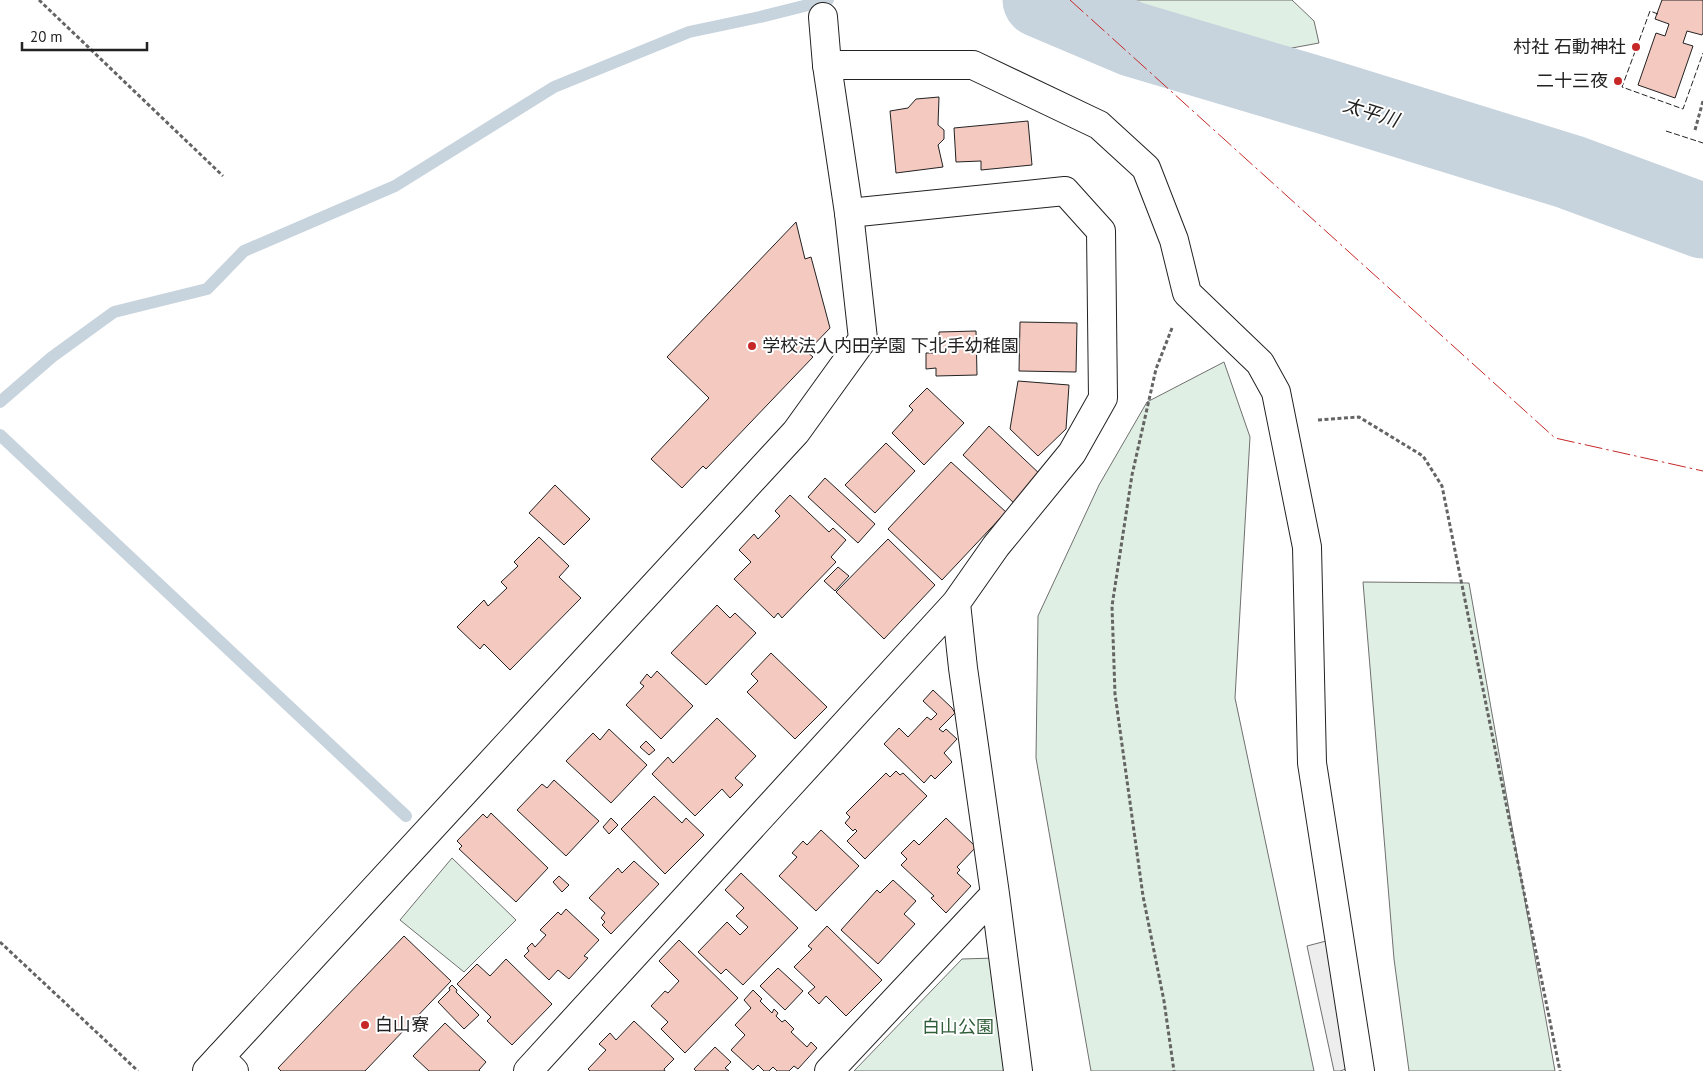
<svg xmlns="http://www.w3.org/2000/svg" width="1703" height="1071" font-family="'PT Sans','Noto Sans JP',sans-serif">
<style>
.green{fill:#e0efe3;stroke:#6f6f6f}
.parking{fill:#ededed;stroke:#6f6f6f}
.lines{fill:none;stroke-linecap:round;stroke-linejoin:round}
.stream{stroke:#c7d3dd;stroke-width:12}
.river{stroke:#c7d3dd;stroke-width:75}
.building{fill:#f3c9c0;stroke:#222}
.minor-casing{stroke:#222;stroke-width:30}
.tertiary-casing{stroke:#222;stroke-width:30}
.path{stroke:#646464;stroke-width:3;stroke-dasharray:4 2.5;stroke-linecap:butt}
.minor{stroke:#fff;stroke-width:28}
.tertiary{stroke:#fff;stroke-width:28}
.fence{stroke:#222;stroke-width:1;stroke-dasharray:6 2.5;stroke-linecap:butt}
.power{stroke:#c62828;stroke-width:1;stroke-dasharray:18 4 2.5 4;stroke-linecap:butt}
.poi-dot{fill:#c62828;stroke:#fff;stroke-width:2}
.labels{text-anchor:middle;stroke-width:4;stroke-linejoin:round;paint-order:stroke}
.poi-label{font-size:18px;fill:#222;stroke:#fff;text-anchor:end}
.park-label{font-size:18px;fill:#2f5e38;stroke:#fff}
.water-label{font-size:19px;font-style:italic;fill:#222;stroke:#fff}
</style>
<rect width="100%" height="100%" fill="#fff"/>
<path class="green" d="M1114,0H1292L1314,21L1319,43L1292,48L1152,25Z
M1224,362L1250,437L1235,698L1314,1071H1091L1036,758L1038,616L1099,485L1147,402Z
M1363,582L1469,583L1555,1071H1409L1394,959Z
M452,858L516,920L464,972L400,920Z
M995,958L1006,1071H854L962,959Z"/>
<path class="parking" d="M1330,940L1355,1066L1340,1071H1334L1307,946Z"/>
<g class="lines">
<path class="stream" d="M0,402L52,357L114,312L207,289L244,251L395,186L554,87L689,32L760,17L828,0
M0,435L406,816"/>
<path class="river" d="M1040,0L1132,39L1327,97L1570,172L1703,221"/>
</g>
<path class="building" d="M1662,0H1703V33L1702,35L1687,31L1683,43L1693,46L1675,98L1638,85L1656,33L1665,36L1669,24L1655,19Z
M939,97L938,125L944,130V139L938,145L943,167L896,173L890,111L908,108L916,99Z
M1028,121L1032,165L981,170V161L956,162L954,128Z
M796,222L805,259L811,257L830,328L807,352L813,357L706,469L703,466L682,488L651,459L709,398L667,357Z
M1020,322L1077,323L1076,372L1019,371Z
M976,331L977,375L936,376V368L926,369V353H939V332Z
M1018,381L1069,385L1066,429L1038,456L1010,429Z
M927,388L964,423L924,465L892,433L913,410L909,406Z
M989,426L1042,476L1015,504L963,455Z
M886,443L915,471L875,513L845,485Z
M951,462L1006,512L942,580L888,529Z
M825,478L875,524L858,543L808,497Z
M555,485L590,519L564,545L529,513Z
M790,495L829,532L833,528L846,540L831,557L836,562L782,618L778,613L774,618L734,579L751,562L739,550L754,534L758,539L780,516L775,511Z
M539,537L569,566L559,577L581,598L510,670L484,644L480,649L457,627L484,600L488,606L507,588L501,582L518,566L514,562Z
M888,539L935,585L884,639L836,592Z
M838,567L849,576L835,591L824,581Z
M717,605L730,618L735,613L756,633L706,685L671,653Z
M771,653L827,707L795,739L747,692L758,681L751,674Z
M657,671L693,706L661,739L626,705L644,686L640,683L647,674L651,678Z
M933,690L952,708L955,713L939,729L943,732L946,729L957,739L944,753L952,762L935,779L931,775L924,783L884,744L899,728L908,737L927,717L931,720L937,714L923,701Z
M717,718L756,756L735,778L743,785L730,798L722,789L695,816L652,774L668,757L673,763Z
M609,729L647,765L611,803L566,761L593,733L600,740Z
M646,741L655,750L649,755L640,747Z
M896,771L900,775L903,773L927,796L865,859L847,841L857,831L855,829L853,831L845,823L850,817L846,813L886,773L890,777Z
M554,780L599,821L566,856L517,810L542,784L547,788Z
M654,796L682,823L686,818L704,835L665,874L621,829Z
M491,813L548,868L516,902L459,849L462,846L457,841L483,814L487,818Z
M611,818L618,825L609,834L603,827Z
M946,818L976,847L957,867L960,870L957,873L971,886L946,913L931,898L934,896L901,865L907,859L901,853L914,840L919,845Z
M821,830L859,866L816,911L779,876L797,857L792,853L803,841L807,845Z
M634,861L659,884L611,934L602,925L605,922L601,918L605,913L589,898L618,868L622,873Z
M741,873L798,928L743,985L726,969L721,974L698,952L727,922L740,935L748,927L736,916L744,908L725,890Z
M559,876L569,885L562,892L553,882Z
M893,880L916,901L904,914L915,924L878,964L841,930L877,890L880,893Z
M566,909L599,940L584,956L588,958L569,979L558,970L549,980L524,956L529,951L527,948L532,943L535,947L546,935L540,930L558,912L561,915Z
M827,926L882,980L846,1016L826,996L819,1004L808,993L815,987L794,967L812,949L808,946Z
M404,936L451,981L365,1071H281L278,1068Z
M679,940L738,998L685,1053L661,1029L668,1022L651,1006L665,991L668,993L679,981L659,961Z
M506,959L552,1004L512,1045L487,1021L491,1017L457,984L477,964L490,976Z
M778,968L803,991L785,1010L760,986Z
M452,985L457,990L456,992L479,1015L464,1029L438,1002L450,990L449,988Z
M753,990L762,999L760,1001L772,1013L774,1009L778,1013L776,1016L782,1022L785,1020L794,1029L791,1032L807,1047L811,1042L817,1048L798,1069L794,1066L789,1071H777L773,1067L769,1071H764L758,1065L753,1070L731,1050L745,1035L735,1025L751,1008L744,1000Z
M634,1021L674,1059L664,1069L665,1071H590L588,1069L606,1050L599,1044L610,1033L616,1040Z
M445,1023L486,1062L479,1070L480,1071H429L413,1056Z
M715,1047L731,1062L725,1068L729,1071H696L694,1069Z"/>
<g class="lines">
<defs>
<path id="minor" d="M827,65H973L1099,125L1146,168L1174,240L1187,293L1260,363L1276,392L1307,547L1312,763L1360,1071
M849,213L1065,191L1101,231L1103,398L1072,453L996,546L956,603L963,668L995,894L1018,1071
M220,1057L234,1071
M528,1071L956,603
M829,1071L995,894"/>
<path id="tertiary" d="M207,1071L796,432L863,339L849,213L827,65L823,17"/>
</defs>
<use href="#minor" class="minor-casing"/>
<use href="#tertiary" class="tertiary-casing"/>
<path class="path" d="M39,0L223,176
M1695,130L1703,101
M1172,328L1156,369L1132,475L1112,606L1115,694L1143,896L1164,1001L1174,1071
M1318,420L1359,417L1423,456L1442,486L1560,1071
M0,942L138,1071"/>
<use href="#minor" class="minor"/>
<use href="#tertiary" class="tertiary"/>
<path class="fence" d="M1658,14L1650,11L1622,87L1683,109L1703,53
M1666,131L1703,143"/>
<path class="power" d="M1070,0L1555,438L1703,471"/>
</g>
<g class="poi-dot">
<circle cx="1636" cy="47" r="5"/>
<circle cx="1618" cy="81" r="5"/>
<circle cx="752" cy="346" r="5"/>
<circle cx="365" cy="1025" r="5"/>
</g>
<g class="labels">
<g class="poi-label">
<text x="1626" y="53">村社 石動神社</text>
<text x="1608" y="87">二十三夜</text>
<text x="762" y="352" text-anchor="start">学校法人内田学園 下北手幼稚園</text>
<text x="375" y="1031" text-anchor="start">白山寮</text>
</g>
<g class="park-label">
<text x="958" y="1033">白山公園</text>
</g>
<g class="water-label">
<text transform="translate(1371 112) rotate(17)" y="7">太平川</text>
</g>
</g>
<path d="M22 42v8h125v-8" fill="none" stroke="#222222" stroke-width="2.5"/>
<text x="30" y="42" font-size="15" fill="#222222" stroke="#ffffff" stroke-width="4" paint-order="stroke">20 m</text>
</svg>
